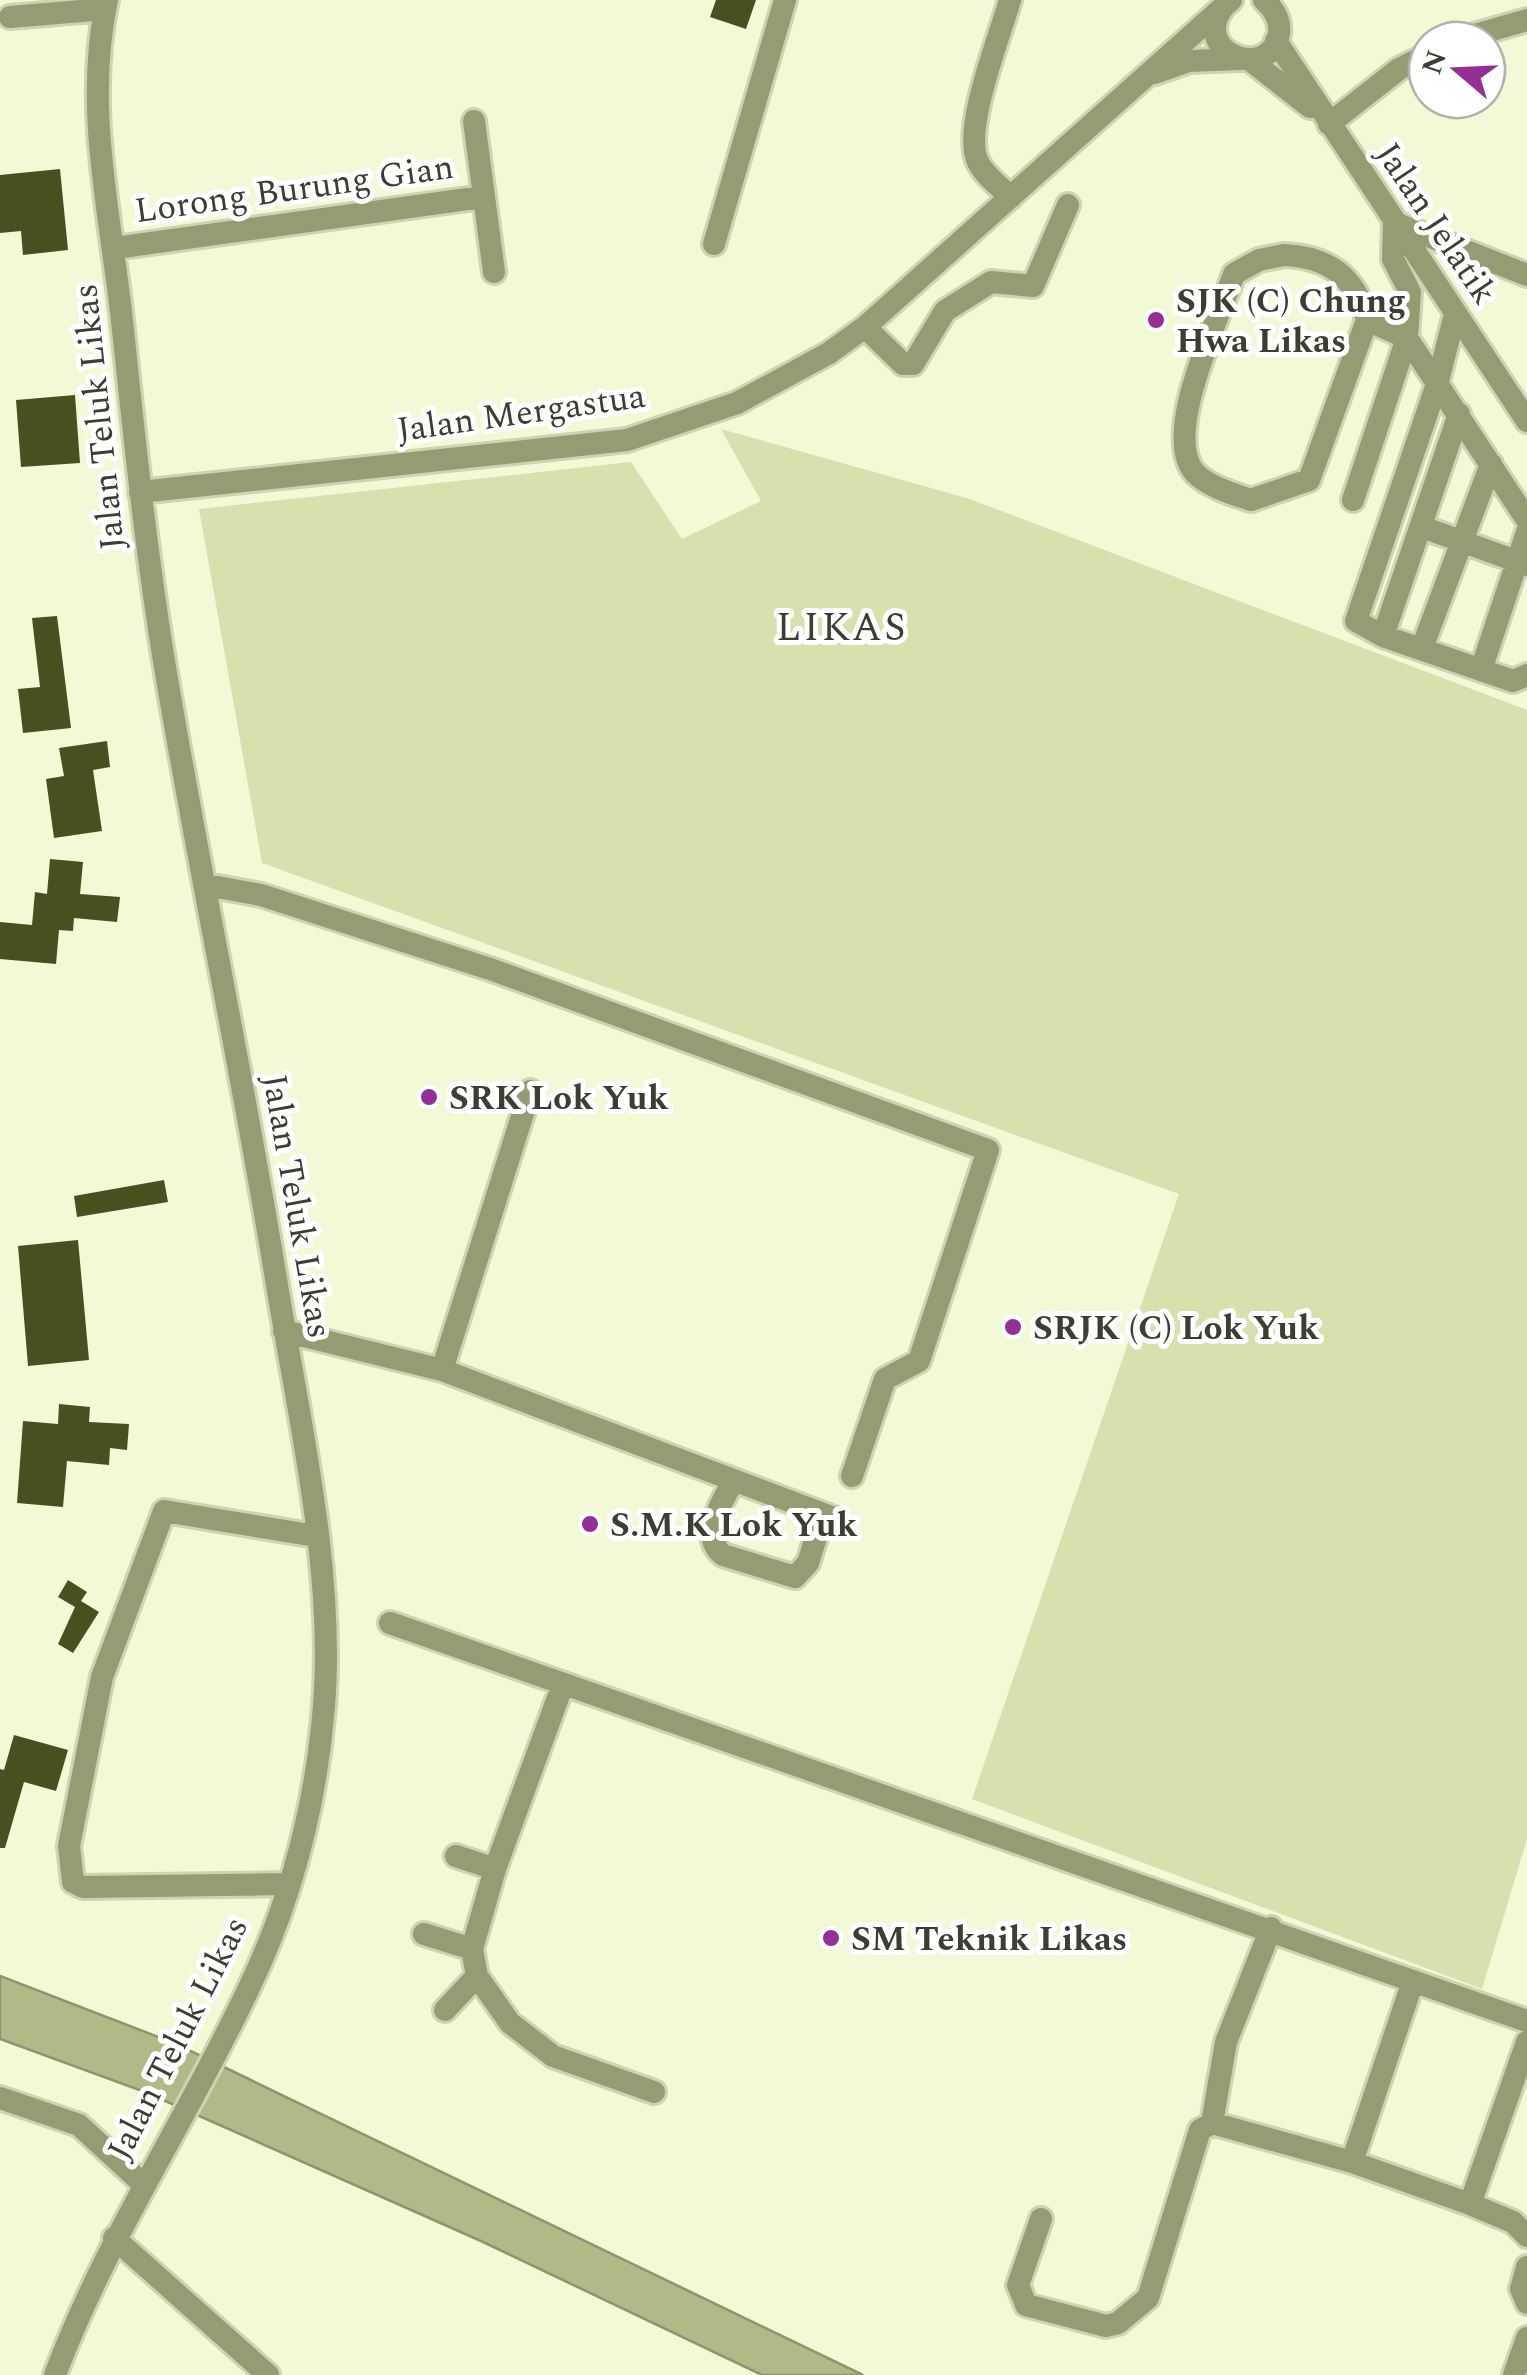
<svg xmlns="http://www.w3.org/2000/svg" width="1527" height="2375" font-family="Spectral,serif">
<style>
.green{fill:#d7e1ae}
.water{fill:#afba87;stroke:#8c956d;stroke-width:2.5}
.building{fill:#485020}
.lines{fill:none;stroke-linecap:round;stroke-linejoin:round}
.minor-casing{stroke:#cdd4b5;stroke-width:28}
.minor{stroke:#949c73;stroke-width:22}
.poi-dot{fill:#943095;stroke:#fff;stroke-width:4}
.labels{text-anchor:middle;stroke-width:10;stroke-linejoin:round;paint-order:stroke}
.street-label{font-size:35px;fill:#3b3e31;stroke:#fff}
.poi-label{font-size:35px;font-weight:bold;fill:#3b3e31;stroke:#fff;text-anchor:start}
.quarter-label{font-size:40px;letter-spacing:2.5px;fill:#3b3e31;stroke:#fff}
</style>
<rect width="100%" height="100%" fill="#f1f9d6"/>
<path class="green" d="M721,429L970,499L1527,710V1839L1482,1989L972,1799L1179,1194L262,863L199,509L631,462L682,539L761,501Z"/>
<path class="water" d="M0,1976L174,2043L863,2375H762L481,2241L145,2092L0,2039Z"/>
<path class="building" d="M716,0H756L746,29L710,17Z
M60,169L68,250L23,255L21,231L0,233V175Z
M75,395L80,463L21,467L16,400Z
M57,616L71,728L23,733L18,689L40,687L32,618Z
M107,741L110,767L93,770L102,831L54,838L46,779L64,776L59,748Z
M50,859L83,862L80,894L120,897L117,922L74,918L73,931L59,930L56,964L0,959V922L32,925L35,892L47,894Z
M164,1180L168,1202L77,1217L74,1196Z
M78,1240L89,1360L28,1366L18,1246Z
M59,1404L90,1407L89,1422L129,1424L127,1450L110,1448L109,1465L67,1461L63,1507L17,1503L23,1421L58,1424Z
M68,1580L87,1592L81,1601L99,1612L73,1653L58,1644L75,1607L58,1597Z
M14,1735L68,1750L56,1791L24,1782L5,1848H0V1769L4,1770Z"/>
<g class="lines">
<defs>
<path id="minor" d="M1010,0C1000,36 962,130 978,162C985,176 1000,187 1011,197
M1225,5C1187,51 1269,84 1279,34C1281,20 1274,9 1264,0
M10,17L105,9
M1457,40L1527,20
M1276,41L1527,421
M1250,60L1310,107
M1155,73L1189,61L1240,59
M474,121L494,272
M1329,124L1399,69L1427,55
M1394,222L1393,259L1410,292L1407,338L1527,520
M1395,223L1527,275
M714,244L785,0
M115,248L482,197
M1284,255C1328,257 1355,276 1367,320L1309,480L1251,500C1233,494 1209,487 1195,473C1161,435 1219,318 1234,274L1259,260Z
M1455,314L1438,381L1356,621L1383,636L1513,681L1527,675
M865,327L903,364H913L945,311L991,282L1033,286L1068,205
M140,492L627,440L737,403L829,353L865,327L1231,0
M1353,500L1407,338L1367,320
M1422,527L1527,565
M1383,636L1459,414
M1422,648L1491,464
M1481,670L1527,532
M207,885L261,895L490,969L988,1150L919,1361L885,1379L852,1476
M284,1331L442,1370L530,1091
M442,1370L834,1518
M733,1481C722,1503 699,1536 723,1555L795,1577L808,1563L823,1515
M390,1623L1527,2021
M563,1684L495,1869L472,1949L477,1976L510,2023L553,2056L654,2092
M456,1856L495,1869
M289,1884L83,1887L73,1882L69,1846L102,1677L164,1511L316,1536
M424,1934L472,1949
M445,2010L477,1976
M1527,2042L1470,2204L1513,2222L1527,2236
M0,2098L79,2125L142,2183
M1212,2123L1226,2042L1271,1928
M1352,2162L1413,1981
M1041,2219L1018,2285L1026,2305L1106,2326L1118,2323L1148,2298L1200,2130L1212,2123L1352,2162L1470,2204
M114,2238L268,2375
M1527,2267L1521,2289L1527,2303
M55,2375C106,2239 186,2121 248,1990C291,1901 316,1805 324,1706C335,1569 298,1415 276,1279C243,1076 200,875 166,673C147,559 135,445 123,330C112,220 83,110 107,0
M1514,2375L1527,2338"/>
</defs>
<use href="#minor" class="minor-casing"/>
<use href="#minor" class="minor"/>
</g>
<g class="poi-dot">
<circle cx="1156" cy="320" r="10"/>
<circle cx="429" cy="1097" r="10"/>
<circle cx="1013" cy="1327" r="10"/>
<circle cx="590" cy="1524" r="10"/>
<circle cx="831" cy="1938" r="10"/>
</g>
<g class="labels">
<g class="street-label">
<text transform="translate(294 188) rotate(-8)" y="12">Lorong Burung Gian</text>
<text transform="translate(1437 223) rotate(56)" y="12">Jalan Jelatik</text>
<text transform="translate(521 412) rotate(-8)" y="12">Jalan Mergastua</text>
<text transform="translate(98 417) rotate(-96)" y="12">Jalan Teluk Likas</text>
<text transform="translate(298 1206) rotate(80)" y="12">Jalan Teluk Likas</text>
<text transform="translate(177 2038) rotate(-63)" y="12">Jalan Teluk Likas</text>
</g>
<g class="poi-label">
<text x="1176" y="312">SJK (C) Chung<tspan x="1176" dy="40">Hwa Likas</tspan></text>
<text x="449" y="1109">SRK Lok Yuk</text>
<text x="1033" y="1339">SRJK (C) Lok Yuk</text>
<text x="610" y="1536">S.M.K Lok Yuk</text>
<text x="851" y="1950">SM Teknik Likas</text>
</g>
<g class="quarter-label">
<text x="842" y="640">LIKAS</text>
</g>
</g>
<g transform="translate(1457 70) rotate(289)"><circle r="48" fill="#ffffff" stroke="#b1b2ad" stroke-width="2.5"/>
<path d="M0-8L18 38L0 25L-18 38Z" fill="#943095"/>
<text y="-15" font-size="28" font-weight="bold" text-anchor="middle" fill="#3b3e31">N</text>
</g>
</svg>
